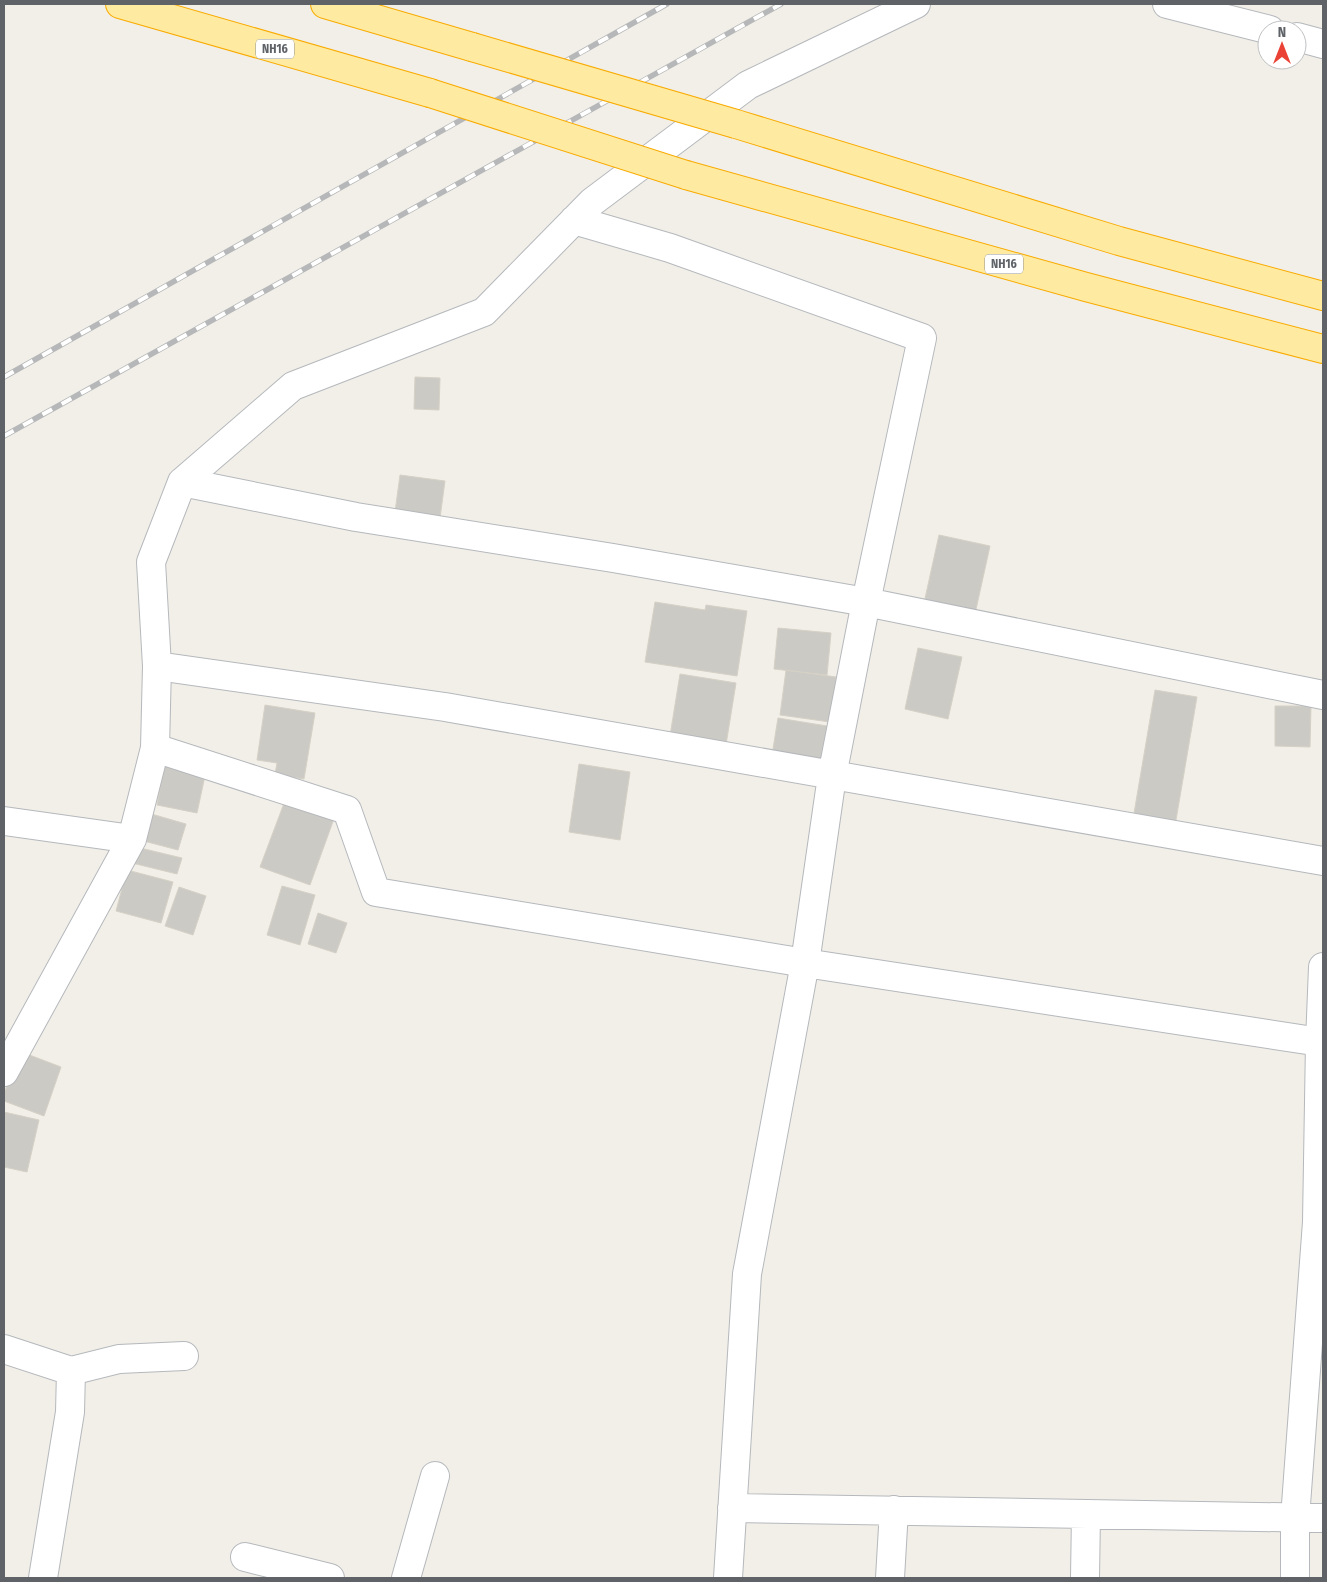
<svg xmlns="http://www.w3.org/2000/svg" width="1327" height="1582" font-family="'Fira Sans Condensed',sans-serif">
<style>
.building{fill:#cccac5;stroke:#d6d1c6}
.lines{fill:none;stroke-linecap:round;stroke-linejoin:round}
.minor-casing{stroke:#b5b8bc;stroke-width:30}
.trunk-casing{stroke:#f9ab00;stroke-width:30}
.minor{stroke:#fff;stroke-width:28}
.trunk{stroke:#feeaa1;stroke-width:28}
.rail-casing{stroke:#b6b7b8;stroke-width:5.5}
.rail{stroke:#fff;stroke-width:4;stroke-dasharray:11;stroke-linecap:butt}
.trunk-bridge-casing{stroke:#f9ab00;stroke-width:30;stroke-linecap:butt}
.trunk-bridge{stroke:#feeaa1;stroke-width:28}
.labels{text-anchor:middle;stroke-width:4.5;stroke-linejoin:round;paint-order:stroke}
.shield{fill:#fff;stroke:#8f9295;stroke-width:1}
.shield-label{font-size:12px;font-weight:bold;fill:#5f6368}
</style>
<rect width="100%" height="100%" fill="#f1efe8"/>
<path class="building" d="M415,377L440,378L439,410L414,409Z
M400,475L445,481L440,518L395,512Z
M939,535L990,546L975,614L924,603Z
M655,602L705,610L706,605L747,611L737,676L645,662Z
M778,628L831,633L827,675L774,669Z
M918,648L962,657L948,719L905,709Z
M786,670L836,677L830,722L780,715Z
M680,674L736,683L725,751L669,742Z
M1155,690L1197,697L1175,826L1133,819Z
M265,705L315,713L304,779L275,774L277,763L257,760Z
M1275,706H1311L1310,747L1275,746Z
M778,718L827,726L820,769L771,761Z
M165,763L206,771L197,813L157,805Z
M579,764L630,772L620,840L569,832Z
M286,798L335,816L310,885L260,867Z
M148,813L186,824L178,850L140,840Z
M136,847L182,858L177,874L132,863Z
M127,870L173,882L161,923L116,911Z
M282,886L315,895L300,945L267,935Z
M179,887L206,896L193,935L165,926Z
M318,913L347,923L336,953L308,944Z
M19,1051L61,1067L44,1116L4,1101V1094Z
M4,1112L39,1120L27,1172L4,1167Z"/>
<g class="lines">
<defs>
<path id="minor" d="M1167,4L1270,30
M1297,37L1323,44
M182,482L356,517L613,558L866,602L1323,695
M157,666L445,707L1323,861
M155,748L347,810L376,892L805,963L832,776L866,602L922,338L670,248L574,220
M4,821L132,839
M1323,967L1320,1042H1323
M4,1072L132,839L155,748L157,666L151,562L182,482L293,386L484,312L592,202L748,85L916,4
M4,1349L71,1371L70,1412L43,1578
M71,1371L119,1359L184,1356
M732,1508L1323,1518
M245,1557L330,1578
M406,1578L435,1476
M728,1578L747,1274L805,963L1320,1042L1317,1222L1295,1518V1578
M890,1578L894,1510
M1085,1578L1086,1514"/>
<path id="trunk" d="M120,4L430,93
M325,4L472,47
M736,124L1119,241L1323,296
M686,175L1086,287L1323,349"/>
</defs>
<use href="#minor" class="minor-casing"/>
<use href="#trunk" class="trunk-casing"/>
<use href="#minor" class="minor"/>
<use href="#trunk" class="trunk"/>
<defs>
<path id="rail" d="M4,377L667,4
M4,436L781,4"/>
</defs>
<use href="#rail" class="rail-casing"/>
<use href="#rail" class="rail"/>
<defs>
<path id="trunk-bridge" d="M472,47L736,124
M430,93L686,175"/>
</defs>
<use href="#trunk-bridge" class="trunk-bridge-casing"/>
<use href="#trunk-bridge" class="trunk-bridge"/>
</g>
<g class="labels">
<g class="shield">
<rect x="256" y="39.5" width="38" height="19" rx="4"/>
<rect x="985" y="254.5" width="38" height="19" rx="4"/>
</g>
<g class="shield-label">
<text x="275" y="53">NH16</text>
<text x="1004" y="268">NH16</text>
</g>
</g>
<rect width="1327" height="1582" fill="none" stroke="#5f6368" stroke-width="10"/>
<g transform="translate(1282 45)"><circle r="24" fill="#ffffff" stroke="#bfc1c3"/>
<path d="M0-4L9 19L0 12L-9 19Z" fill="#ea4335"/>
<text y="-8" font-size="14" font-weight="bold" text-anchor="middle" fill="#5f6368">N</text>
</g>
</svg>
